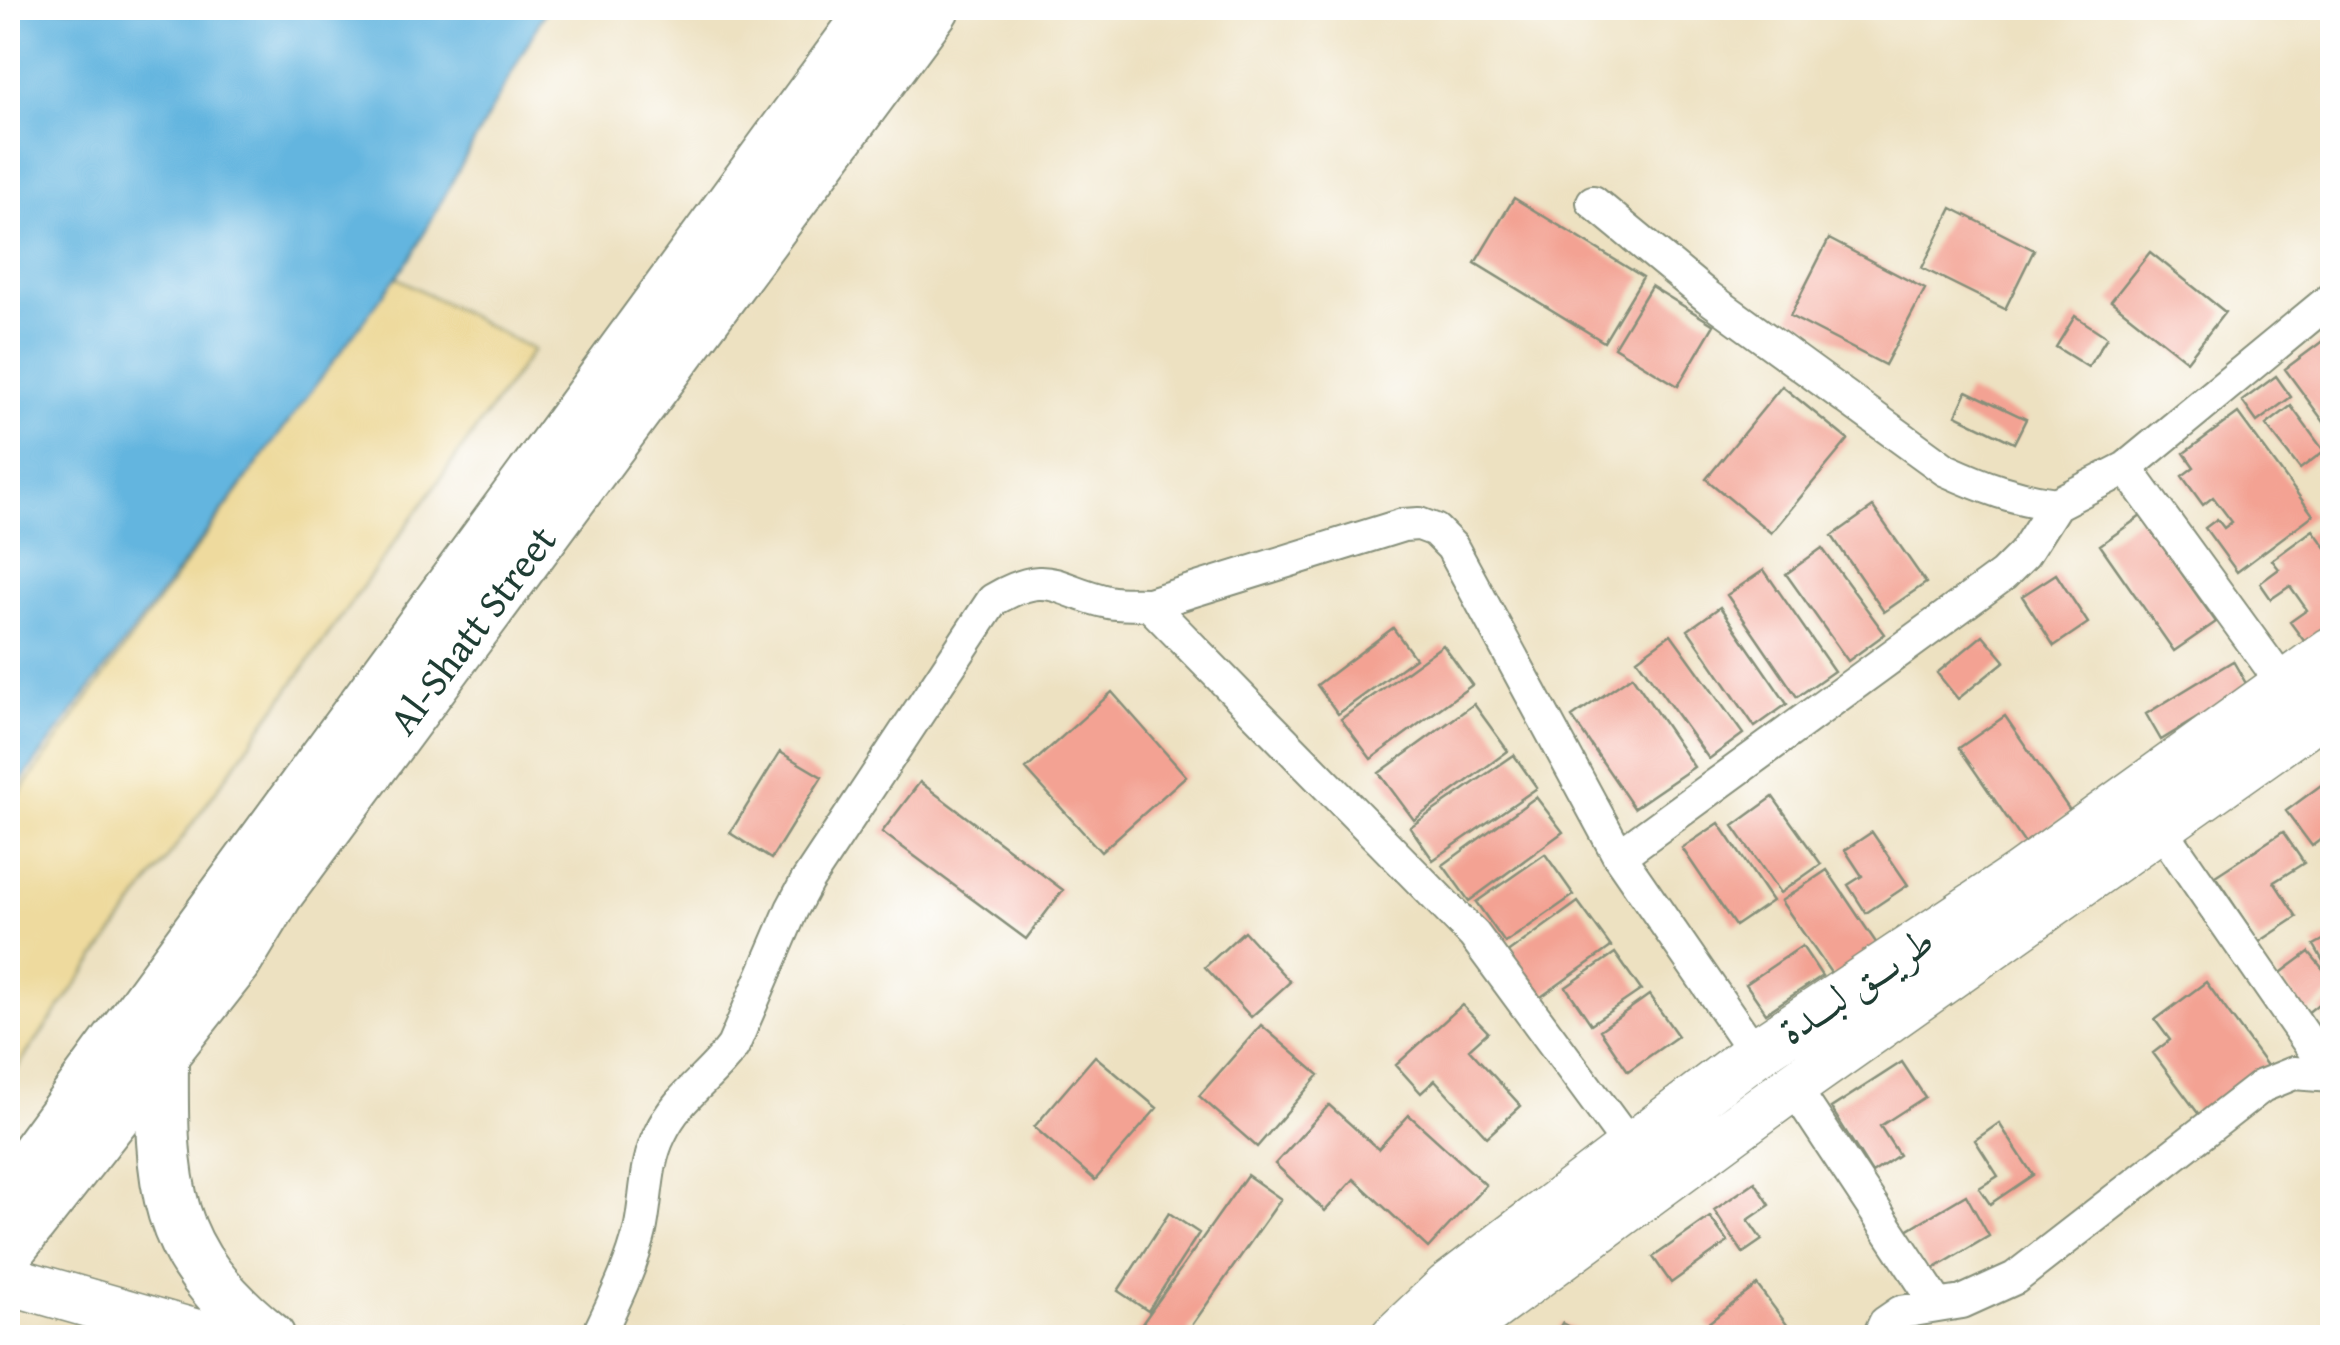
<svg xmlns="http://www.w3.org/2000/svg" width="2340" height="1345" font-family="'Gentium Book Plus',Amiri,serif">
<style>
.sand{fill:#eeda9e;stroke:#868c69;stroke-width:2.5}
.water{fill:#64b5df;stroke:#42798a;stroke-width:2.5}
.building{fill:#f3a293}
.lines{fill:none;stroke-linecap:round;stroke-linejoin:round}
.street-casing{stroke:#868f7a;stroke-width:36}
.secondary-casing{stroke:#868f7a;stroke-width:51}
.primary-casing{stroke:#868f7a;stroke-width:56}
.street{stroke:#fff;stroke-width:32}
.secondary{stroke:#fff;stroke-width:48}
.primary{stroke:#fff;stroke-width:52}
.labels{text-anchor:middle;stroke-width:10;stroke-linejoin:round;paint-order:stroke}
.street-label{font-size:40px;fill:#1f3d34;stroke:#fff}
</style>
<rect width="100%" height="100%" fill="#fff"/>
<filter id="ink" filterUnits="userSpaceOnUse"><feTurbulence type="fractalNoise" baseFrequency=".01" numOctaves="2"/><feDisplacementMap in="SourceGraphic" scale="20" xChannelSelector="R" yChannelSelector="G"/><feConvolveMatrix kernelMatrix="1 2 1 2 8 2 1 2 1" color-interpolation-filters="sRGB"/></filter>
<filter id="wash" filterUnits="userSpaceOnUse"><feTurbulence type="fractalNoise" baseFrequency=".0048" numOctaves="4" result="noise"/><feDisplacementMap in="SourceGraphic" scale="40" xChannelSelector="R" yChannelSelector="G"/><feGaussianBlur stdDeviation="2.25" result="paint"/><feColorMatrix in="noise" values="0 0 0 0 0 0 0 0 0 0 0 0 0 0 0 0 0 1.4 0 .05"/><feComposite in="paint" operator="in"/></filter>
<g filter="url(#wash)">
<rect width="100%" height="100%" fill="#ede1c1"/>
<path class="sand" d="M394,276L533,350L8,1080V809Z"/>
<path class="water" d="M8,8H547L411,257L8,799Z"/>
<g id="blocks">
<path class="building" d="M1514,198L1643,277L1604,342L1475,263Z
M1952,208L2034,250L2005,309L1922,268Z
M1829,239L1925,289L1885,365L1790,316Z
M2150,252L2225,312L2187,361L2111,301Z
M1651,286L1714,325L1678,386L1614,347Z
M2075,316L2107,337L2088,367L2056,347Z
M2332,334V433L2285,369Z
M2276,376L2291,397L2257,422L2242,401Z
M1782,386L1848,440L1771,533L1706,479Z
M1967,391L2026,419L2014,443L1956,415Z
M2291,406L2324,451L2300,469L2266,425Z
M2238,413L2313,515L2237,572L2205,528L2217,519L2224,528L2232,522L2213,497L2203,505L2182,476L2194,467L2184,453Z
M1873,507L1926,583L1884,612L1832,536Z
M2141,516L2216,622L2174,651L2100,545Z
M2313,530L2332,556V632L2310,649L2290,622L2307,610L2290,586L2271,599L2260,583L2279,569L2272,560Z
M1822,548L1885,634L1848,661L1786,574Z
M1764,570L1834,671L1797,697L1727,595Z
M2056,574L2088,623L2054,646L2022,596Z
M1720,607L1787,704L1755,727L1688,630Z
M1393,628L1415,658L1338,714L1317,685Z
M1671,634L1743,734L1709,759L1637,659Z
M1983,635L2005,661L1958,699L1937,673Z
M1443,645L1472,685L1371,759L1341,719Z
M2233,661L2248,687L2161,740L2146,714Z
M1632,676L1694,767L1634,808L1572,717Z
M1112,692L1186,776L1101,852L1026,769Z
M1474,704L1508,751L1414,820L1379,773Z
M2005,716L2071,812L2025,844L1959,748Z
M780,752L822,777L771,859L730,833Z
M1514,755L1537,788L1433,860L1410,827Z
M2332,777V831L2312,846L2286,811Z
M920,782L1063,890L1026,939L882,832Z
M1536,797L1563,832L1469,901L1443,865Z
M1773,797L1821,864L1780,893L1733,826Z
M1719,823L1772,901L1735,926L1682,848Z
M1872,832L1908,885L1866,913L1848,885L1862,876L1845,850Z
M2283,832L2304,863L2274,882L2297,917L2259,942L2215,876Z
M1545,854L1574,895L1505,943L1476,902Z
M1827,870L1883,953L1838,983L1781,901Z
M1578,902L1611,947L1538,999L1506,954Z
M1244,931L1290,982L1251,1017L1205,967Z
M2332,935V977L2314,945Z
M1802,946L1822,976L1766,1013L1746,984Z
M2309,952L2332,980V993L2306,1014L2278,975Z
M1615,953L1641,990L1591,1024L1566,987Z
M2206,982L2276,1078L2209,1128L2153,1053L2170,1040L2155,1020Z
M1649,995L1678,1036L1628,1071L1600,1030Z
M2332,1001V1028L2320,1010Z
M1462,1005L1488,1032L1469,1049L1521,1106L1487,1137L1435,1080L1421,1093L1396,1065Z
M1261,1025L1319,1075L1257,1147L1199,1096Z
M1095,1056L1157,1108L1095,1180L1034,1127Z
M1902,1062L1925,1097L1880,1126L1899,1155L1872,1173L1831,1108Z
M1329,1105L1378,1149L1409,1115L1486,1185L1428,1248L1354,1179L1325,1211L1275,1164Z
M1999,1123L2033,1175L1990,1204L1979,1188L1998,1176L1975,1140Z
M1247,1175L1281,1199L1188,1331L1196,1338H1132Z
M1755,1182L1770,1205L1748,1220L1762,1240L1743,1253L1714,1210Z
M1966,1195L1989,1236L1930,1271L1907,1230Z
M1169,1213L1199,1233L1148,1311L1118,1291Z
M1710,1217L1728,1242L1671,1283L1653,1257Z
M1757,1285L1797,1338H1717L1707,1324Z
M1562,1323L1590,1338H1554Z
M908,1330L930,1337V1338H905Z"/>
</g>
</g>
<g filter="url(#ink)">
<use href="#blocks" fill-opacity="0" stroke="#868f7a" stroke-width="2.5"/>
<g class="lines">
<defs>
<path id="street" d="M1593,202L1708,297L1946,470C1983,487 2016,499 2056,504
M2126,468L2284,685
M1149,604L1474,935L1631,1148
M2159,826L2332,1076
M1619,856L2003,575L2024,554L2056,504L2126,468L2332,298
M1793,1086L1937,1304
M597,1338C613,1303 631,1269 640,1231C647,1199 645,1164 660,1134C677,1097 710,1078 733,1046L792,909L807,881L993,600C1050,567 1054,590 1108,602C1121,605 1136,603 1149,604L1403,525L1419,524L1435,530L1452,547L1619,856L1755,1053
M1878,1338L1885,1323L1901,1312L1962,1302L2015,1278L2262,1086L2294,1073L2332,1076"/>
<path id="secondary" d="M8,1280L211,1338
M1394,1338L1448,1287L1755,1053L2020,876L2332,651
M1450,1338L1793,1086L2332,705"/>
<path id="primary" d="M162,1054C161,1183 160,1251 269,1338
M8,1192C298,798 584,401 876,8
M8,1250L235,962L277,893L933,8"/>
</defs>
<use href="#street" class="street-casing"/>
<use href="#secondary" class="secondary-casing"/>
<use href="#primary" class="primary-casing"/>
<use href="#street" class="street"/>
<use href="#secondary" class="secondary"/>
<use href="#primary" class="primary"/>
</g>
</g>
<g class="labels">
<g class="street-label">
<text transform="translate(472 630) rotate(-53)" y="14">Al-Shatt Street</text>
<text transform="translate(1856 985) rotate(-34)" y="14">طريـــق لبـــدة</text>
</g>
</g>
<rect width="2340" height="1345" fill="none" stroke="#fff" stroke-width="40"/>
</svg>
